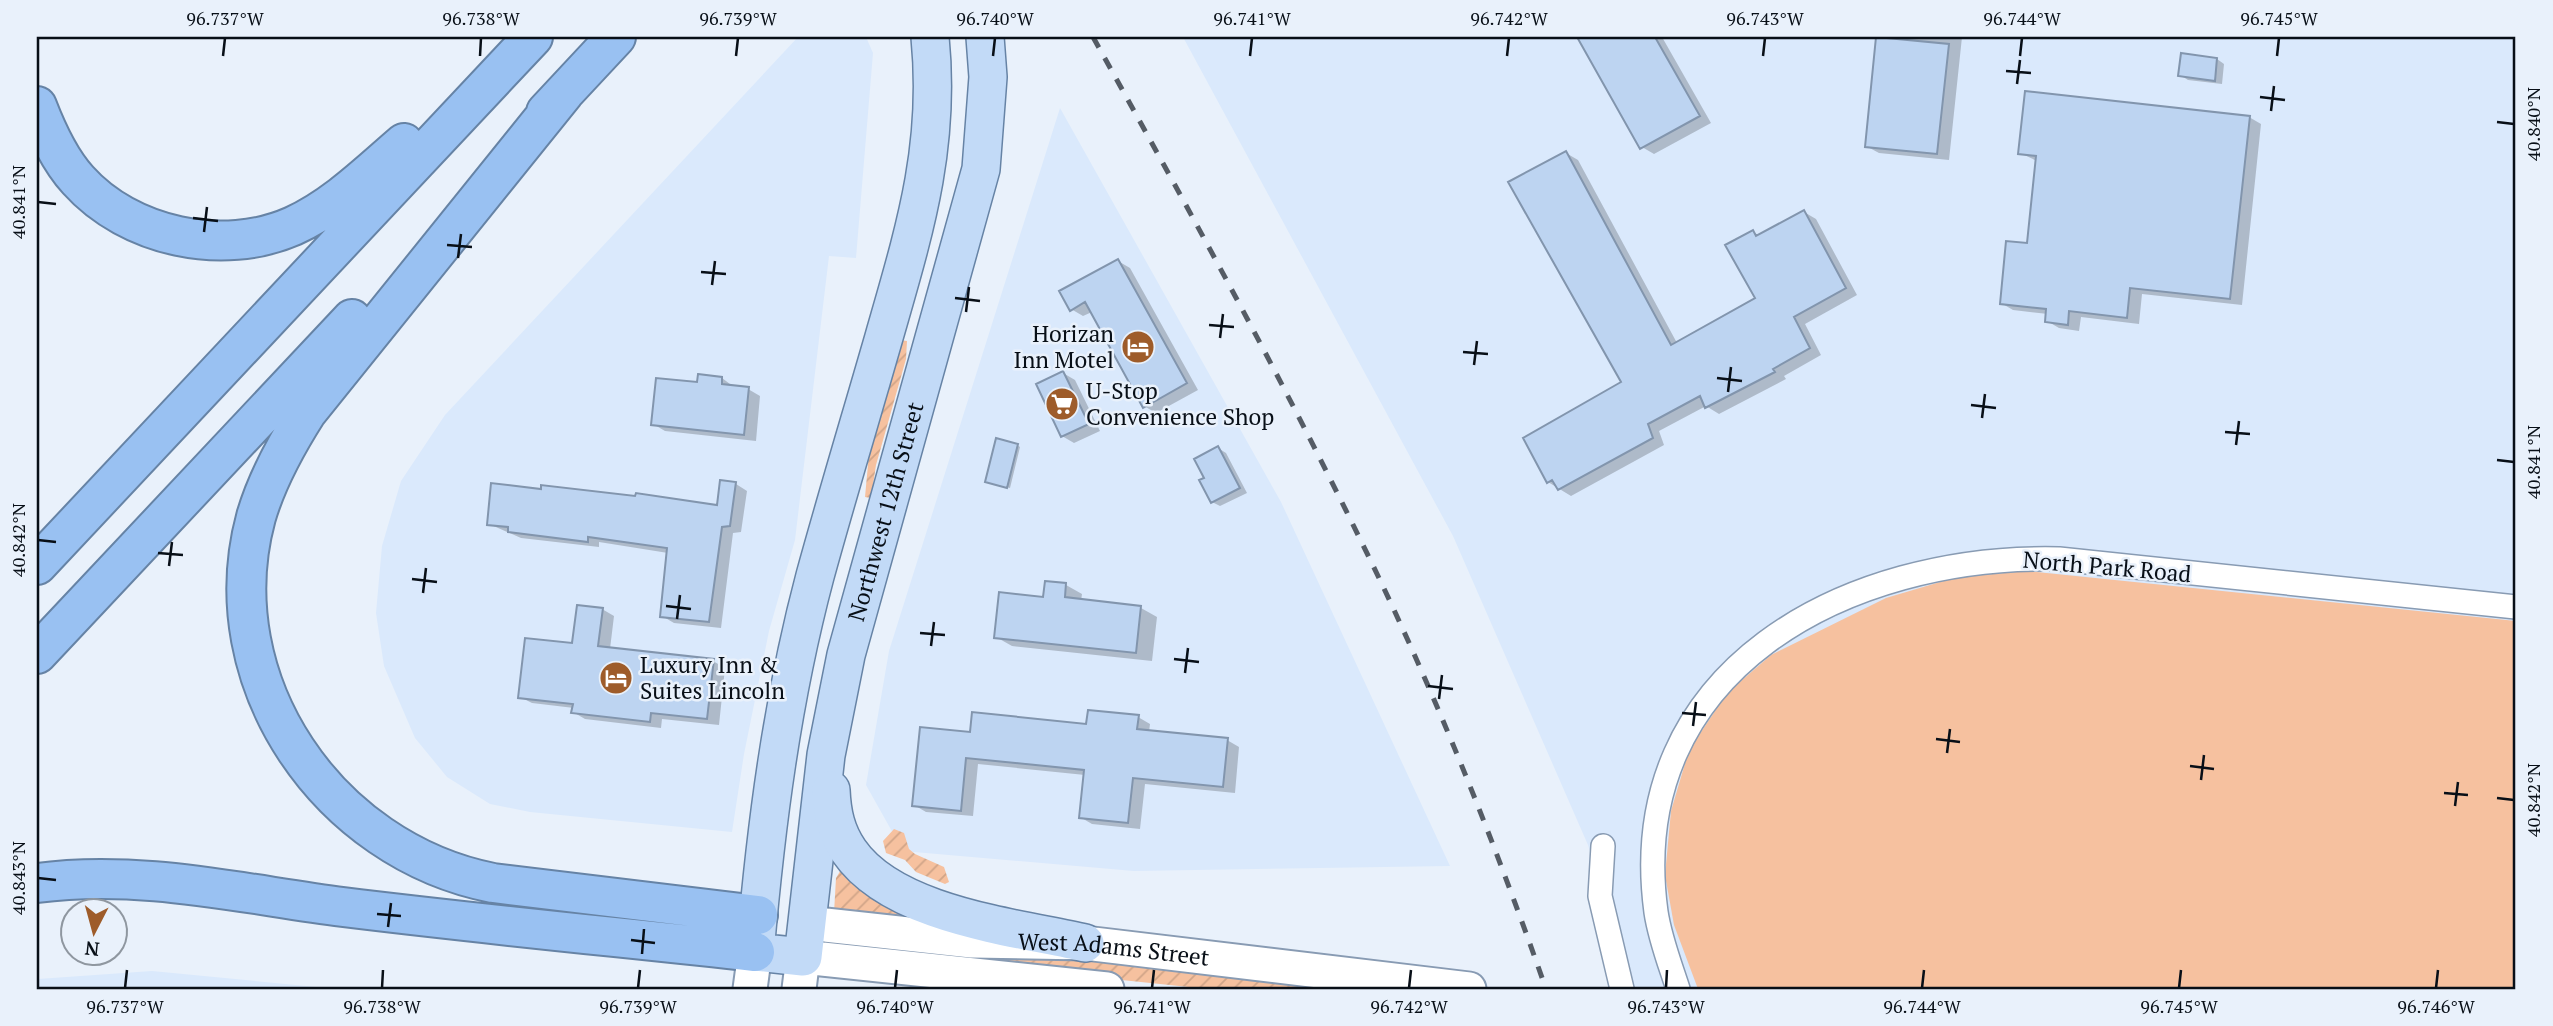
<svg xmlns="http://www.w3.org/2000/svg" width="2553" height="1026" font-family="'PT Serif',serif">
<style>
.built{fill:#dae9fc}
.green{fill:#f6c19f}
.garden{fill:url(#garden-furrows)}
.shadow{fill:#0003}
.building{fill:#bdd4f1;stroke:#8295ad;stroke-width:2}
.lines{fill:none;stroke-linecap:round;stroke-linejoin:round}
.minor-casing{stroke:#889bb3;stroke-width:26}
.secondary-casing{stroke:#889bb3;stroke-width:37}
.primary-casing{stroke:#6683a5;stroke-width:40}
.motorway-casing{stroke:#6683a5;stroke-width:42}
.minor{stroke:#fff;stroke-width:23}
.secondary{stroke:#fff;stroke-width:33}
.primary{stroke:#c2daf7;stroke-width:37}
.motorway{stroke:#99c1f2;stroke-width:38}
.rail{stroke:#555c65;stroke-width:5;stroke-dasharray:12 12;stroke-linecap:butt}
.ticks{fill:none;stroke:#080f17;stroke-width:2.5}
.labels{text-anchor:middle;stroke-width:5;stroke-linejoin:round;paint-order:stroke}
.poi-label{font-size:23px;fill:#080f17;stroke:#e9f1fb;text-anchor:start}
.street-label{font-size:23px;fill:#080f17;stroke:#e9f1fb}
.neatline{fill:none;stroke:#080f17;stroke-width:2.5}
.ticks-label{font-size:18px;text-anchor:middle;fill:#080f17}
</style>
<defs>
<pattern id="garden-furrows" width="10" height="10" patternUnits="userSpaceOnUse" patternTransform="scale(1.75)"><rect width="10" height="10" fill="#f6c19f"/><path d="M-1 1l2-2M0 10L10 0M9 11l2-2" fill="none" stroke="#d1a588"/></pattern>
</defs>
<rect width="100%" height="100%" fill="#e9f1fb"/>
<path class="built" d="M798,37H866L873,53L856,258L829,256L795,540L769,631L744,754L732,832L530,812L490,804L447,777L415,738L384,666L376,613L382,546L401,481L445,415Z
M1183,37H2516V989H1632L1588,845L1453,536Z
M1060,108L1281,502L1450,866L1134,871L903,851L866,785L889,651Z
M152,971L337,989H37L38,979Z"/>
<path class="green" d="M2028,571L2516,621V989H1698L1674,925L1665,875L1671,811L1689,750L1727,693L1771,655L1886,598L1957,577Z"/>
<path class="garden" d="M900,340L907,341L906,359L876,465L871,498L865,497L870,443Z
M894,829L904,833L909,849L915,854L944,867L949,882L945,884L916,872L905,860L886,853L883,841Z
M842,868L903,911L902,918L834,913L836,878Z
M845,942L1047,954L1349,989H1208L870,954L844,946Z"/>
<path class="shadow" d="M1579,37H1662L1711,123L1654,154L1642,147Z
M1877,37H1962L1949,160L1879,153L1866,146Z
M2217,59L2224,64L2222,84L2188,80L2180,75Z
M2249,117L2261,124L2242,305L2142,294L2139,324L2081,317L2079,331L2059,328L2047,321L2048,314L2013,310L2001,303L2028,245L2037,161L2020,153Z
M1566,153L1578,160L1677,343L1757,299L1753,232L1760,236L1804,212L1816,219L1857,295L1805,324L1821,355L1784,376L1786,379L1719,414L1706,406L1659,431L1664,445L1571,496L1548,482L1624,383Z
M1118,261L1130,268L1198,390L1156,413L1144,406L1092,312L1083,316L1071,309Z
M1063,373L1075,380L1100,431L1074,443L1062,436Z
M722,378L734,387L748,389L760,396L756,441L665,431L653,424L698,384Z
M1017,445L1020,447L1010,488L990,483Z
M1218,448L1226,453L1247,493L1220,506L1212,502L1206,479Z
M721,482L736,484L747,491L741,532L733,533L721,628L674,623L662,616L668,553L599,542V547L521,538L489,524L718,507Z
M1066,585L1082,594L1081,601L1141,608L1157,617L1152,661L1012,646L996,637Z
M602,609L614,616L610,649L713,661L725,668L719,725L662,719L661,728L585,719L573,712L574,708L532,703L520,697L574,645Z
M1138,717L1150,724L1149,732L1227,740L1239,747L1235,793L1145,784L1140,829L1092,824L1080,817L1085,775L978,764L973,816L926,812L914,805L971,734L1088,726Z"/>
<path class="building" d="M1577,37H1655L1700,116L1640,149Z
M1876,37L1949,44L1937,154L1865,147Z
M2181,53L2217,58L2215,81L2178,76Z
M2025,91L2250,116L2230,299L2130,288L2127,318L2069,311L2068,325L2045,322L2046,309L2000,304L2006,241L2027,243L2036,156L2018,154Z
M1566,151L1671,345L1755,298L1725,245L1753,230L1756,236L1804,210L1846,288L1794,317L1810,348L1773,369L1775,372L1705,408L1700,396L1648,424L1653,438L1558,490L1552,480L1547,483L1523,438L1621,382L1508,182Z
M1118,259L1187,383L1143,408L1085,302L1070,311L1059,291Z
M1063,371L1089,424L1061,437L1036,384Z
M698,374L722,377V384L749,387L744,435L651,425L656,378L697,382Z
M996,438L1018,444L1007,488L985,482Z
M1218,446L1240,488L1211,503L1199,480L1204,478L1194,459Z
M720,480L736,482L730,526L722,527L709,622L660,617L667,548L588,537V542L508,532V527L487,525L491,483L541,489V485L635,496L636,493L717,505Z
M1045,581L1066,583L1065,597L1141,606L1136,653L994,638L999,592L1043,597Z
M577,605L603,608L598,646L714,659L707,719L651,713L650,722L571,713L573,704L518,698L525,638L572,643Z
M1088,710L1139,715L1137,729L1228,738L1223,787L1133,778L1128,823L1079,818L1084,770L966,758L961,811L912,806L920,727L970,732L972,712L1086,724Z"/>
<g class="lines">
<defs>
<path id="minor" d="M1603,846L1600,896L1622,989
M1678,989C1670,964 1660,939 1656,912C1623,669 1848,554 2059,559L2516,607"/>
<g id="secondary">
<path id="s1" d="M807,923L972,941L1085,943L1469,989"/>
<path d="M750,989L755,952"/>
<path d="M799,989L803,957L1107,989"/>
</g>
<g id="primary">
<path id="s2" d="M930,37C941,148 914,232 884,337C861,417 837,496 815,576C782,700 766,825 755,952L803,957L826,755L846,655L981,169L988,77L985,37"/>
<path d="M831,790C832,813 836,832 849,851C893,915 1014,927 1085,943"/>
</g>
<path id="motorway" d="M564,93L307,412C286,445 267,479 256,517C211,682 329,851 493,883L758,915
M37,106C47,132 59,159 78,180C129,237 223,257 293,226C335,207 369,173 404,143
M546,112L616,37
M37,565L533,37
M37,654L352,319
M37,883C139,869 242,894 343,907C480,924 618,937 755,952"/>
</defs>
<use href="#minor" class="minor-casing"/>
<use href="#secondary" class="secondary-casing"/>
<use href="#primary" class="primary-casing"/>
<use href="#motorway" class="motorway-casing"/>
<use href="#minor" class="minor"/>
<use href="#secondary" class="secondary"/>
<use href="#primary" class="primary"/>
<use href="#motorway" class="motorway"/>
<path class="rail" d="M1093,37C1186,204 1278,371 1362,543C1433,687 1493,838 1546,989"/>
</g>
<path class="ticks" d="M223,56L225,38M480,56L481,38M736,56L738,38M993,56L995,38M1250,56L1252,38M1507,56L1509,38M1763,56L1765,38M2020,56L2022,38M2277,56L2279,38M2006,71L2031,73M2017,84L2020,60M2260,97L2285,100M2271,111L2274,86M2497,122L2514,124M38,202L56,204M193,218L218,221M204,232L207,207M447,245L472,247M458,258L461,234M701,272L726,274M712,285L715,261M955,298L980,301M966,312L969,287M1209,325L1234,327M1220,338L1223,314M1463,352L1488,354M1474,365L1477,341M1717,378L1742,381M1728,392L1731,367M1971,405L1996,408M1982,418L1985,394M2225,432L2250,434M2236,445L2239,421M2497,460L2514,462M38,540L56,542M158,553L183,555M169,566L172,542M412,579L437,582M423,593L426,568M666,606L691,609M677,619L680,595M920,633L945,635M931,646L934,622M1174,659L1199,662M1185,673L1188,648M1428,686L1453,689M1439,699L1442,675M1682,713L1706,715M1693,726L1696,702M1936,739L1960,742M1947,753L1950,729M2190,766L2214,769M2201,780L2204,755M2444,793L2468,795M2497,798L2514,800M2455,806L2458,782M38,878L56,880M377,914L401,916M388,927L391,903M631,940L655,943M642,954L644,929M125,988L127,970M382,988L383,970M638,988L640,970M895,988L897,970M1152,988L1154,970M1409,988L1411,970M1666,988L1667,970M1922,988L1924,970M2179,988L2181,970M2436,988L2438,970"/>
<defs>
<symbol id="hotel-disc" viewBox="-11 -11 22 22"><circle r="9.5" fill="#9e5c2a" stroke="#e9f1fb"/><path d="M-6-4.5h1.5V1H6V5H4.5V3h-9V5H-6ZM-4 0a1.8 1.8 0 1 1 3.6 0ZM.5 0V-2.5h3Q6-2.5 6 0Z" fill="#fff"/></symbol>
<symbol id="supermarket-disc" viewBox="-11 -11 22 22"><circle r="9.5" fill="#9e5c2a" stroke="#e9f1fb"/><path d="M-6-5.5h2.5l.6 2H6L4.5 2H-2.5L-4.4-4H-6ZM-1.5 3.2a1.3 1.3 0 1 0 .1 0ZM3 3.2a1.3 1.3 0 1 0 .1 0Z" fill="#fff"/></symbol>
</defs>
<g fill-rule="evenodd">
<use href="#hotel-disc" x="1119" y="328" width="38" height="38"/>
<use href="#supermarket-disc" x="1043" y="385" width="38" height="38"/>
<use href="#hotel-disc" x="597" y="659" width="38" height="38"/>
</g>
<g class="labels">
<g class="poi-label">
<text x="1114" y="342" text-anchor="end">Horizan<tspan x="1114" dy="26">Inn Motel</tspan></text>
<text x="1086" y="399">U-Stop<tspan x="1086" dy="26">Convenience Shop</tspan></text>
<text x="640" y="673">Luxury Inn &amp;<tspan x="640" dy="26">Suites Lincoln</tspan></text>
</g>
<g class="street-label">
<text dy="8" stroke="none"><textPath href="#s2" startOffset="1438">Northwest 12th Street</textPath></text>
<text transform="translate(2107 567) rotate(5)" y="8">North Park Road</text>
<text dy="8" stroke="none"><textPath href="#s1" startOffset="308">West Adams Street</textPath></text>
</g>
</g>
<rect width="2553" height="1026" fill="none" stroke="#e9f1fb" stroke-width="77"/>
<g transform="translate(94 932) rotate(186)"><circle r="33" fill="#e9f1fb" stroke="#8f97a0" stroke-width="2"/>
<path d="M0-5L12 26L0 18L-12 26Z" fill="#9e5c2a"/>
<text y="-10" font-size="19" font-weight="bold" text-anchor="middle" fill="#080f17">N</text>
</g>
<rect x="38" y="38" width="2476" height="950" class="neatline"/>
<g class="ticks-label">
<text x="225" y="25">96.737°W</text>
<text x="481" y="25">96.738°W</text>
<text x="738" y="25">96.739°W</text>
<text x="995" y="25">96.740°W</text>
<text x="1252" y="25">96.741°W</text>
<text x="1509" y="25">96.742°W</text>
<text x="1765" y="25">96.743°W</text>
<text x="2022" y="25">96.744°W</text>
<text x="2279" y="25">96.745°W</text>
<text transform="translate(2534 124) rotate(-90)" y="6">40.840°N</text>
<text transform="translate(19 202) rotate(-90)" y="6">40.841°N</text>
<text transform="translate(2534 462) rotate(-90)" y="6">40.841°N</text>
<text transform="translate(19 540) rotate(-90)" y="6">40.842°N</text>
<text transform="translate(2534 800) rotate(-90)" y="6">40.842°N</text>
<text transform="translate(19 878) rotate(-90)" y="6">40.843°N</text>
<text x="125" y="1013">96.737°W</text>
<text x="382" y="1013">96.738°W</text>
<text x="638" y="1013">96.739°W</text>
<text x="895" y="1013">96.740°W</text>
<text x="1152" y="1013">96.741°W</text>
<text x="1409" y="1013">96.742°W</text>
<text x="1666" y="1013">96.743°W</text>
<text x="1922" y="1013">96.744°W</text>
<text x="2179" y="1013">96.745°W</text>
<text x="2436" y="1013">96.746°W</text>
</g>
</svg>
